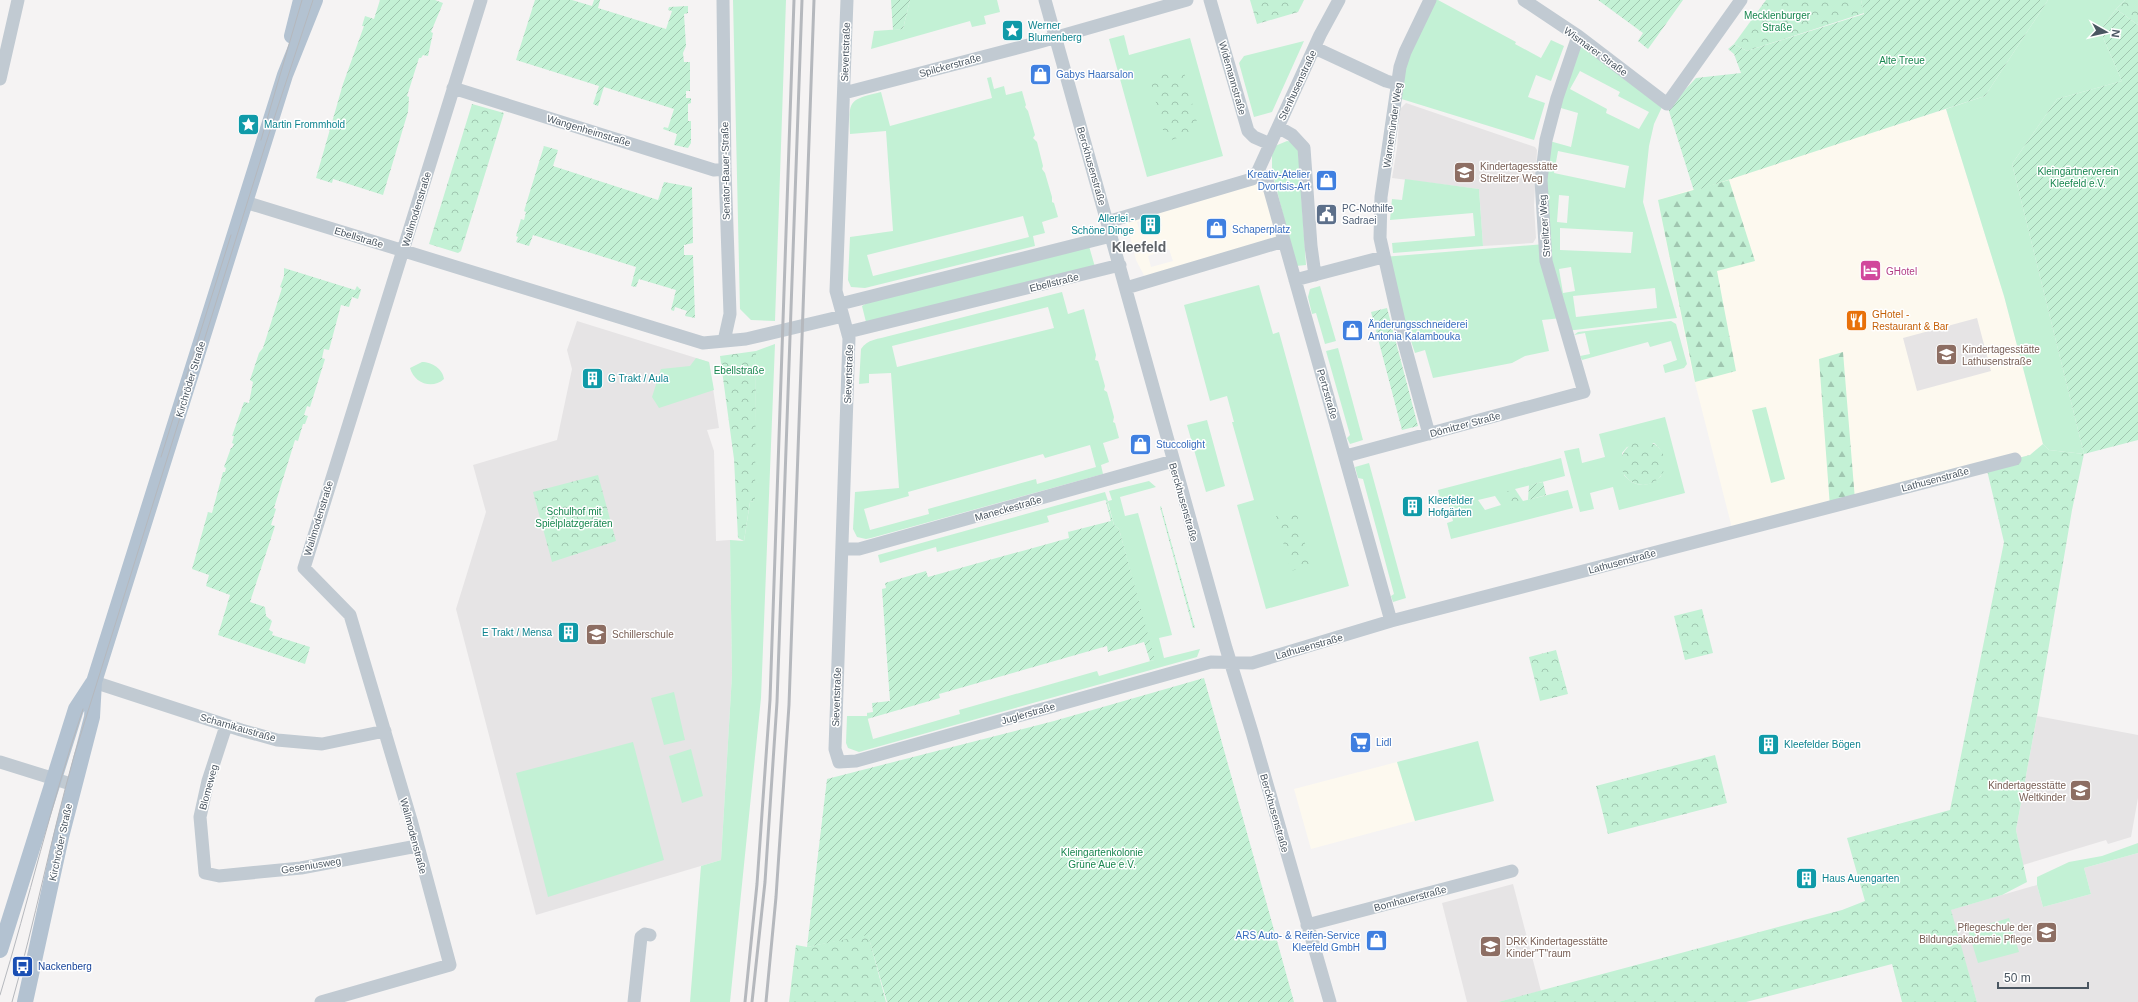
<svg xmlns="http://www.w3.org/2000/svg" width="2138" height="1002" font-family="Arial,sans-serif">
<style>
.commercial{fill:#fdf9ef;fill-rule:evenodd}
.education{fill:#e6e4e5}
.grass{fill:#c3f1d5;fill-rule:evenodd}
.forest{fill:url(#forest-firs)}
.park{fill:url(#park-crowns)}
.garden{fill:url(#garden-furrows)}
.lines{fill:none;stroke-linecap:round;stroke-linejoin:round}
.minor{stroke:#c1cad2;stroke-width:13}
.major{stroke:#b3c2d1;stroke-width:16}
.tram{stroke:#b5b8bd;stroke-width:1}
.rail{stroke:#b5b8bd;stroke-width:3}
.labels{text-anchor:middle;stroke-width:3;stroke-linejoin:round;paint-order:stroke}
.park-label{font-size:10px;fill:#17864f;stroke:#fff}
.culture-label{font-size:10px;fill:#0d838f;stroke:#fff;text-anchor:start}
.street-label{font-size:10px;fill:#4a5661;stroke:#fff}
.shop-label{font-size:10px;fill:#366cbe;stroke:#fff;text-anchor:start}
.education-label{font-size:10px;fill:#785e54;stroke:#fff;text-anchor:start}
.service-label{font-size:10px;fill:#4e5e75;stroke:#fff;text-anchor:start}
.hotel-label{font-size:10px;fill:#b23c85;stroke:#fff;text-anchor:start}
.food-label{font-size:10px;fill:#c56008;stroke:#fff;text-anchor:start}
.transit-label{font-size:10px;fill:#164399;stroke:#fff;text-anchor:start}
.district-label{font-size:14px;font-weight:bold;fill:#5f6368;stroke:#fff}
</style>
<defs>
<pattern id="forest-firs" width="22" height="20" patternUnits="userSpaceOnUse"><rect width="22" height="20" fill="#c3f1d5"/><path d="M5 1l3.5 6h-7zM16 11l3.5 6h-7z" fill="#a0c6b0"/></pattern>
<pattern id="park-crowns" width="20" height="18" patternUnits="userSpaceOnUse"><rect width="20" height="18" fill="#c3f1d5"/><path d="M2 6a3 3 0 1 1 6 0M12 15a3 3 0 1 1 6 0" fill="none" stroke="#a0c6b0"/></pattern>
<pattern id="garden-furrows" width="10" height="10" patternUnits="userSpaceOnUse"><rect width="10" height="10" fill="#c3f1d5"/><path d="M-1 1l2-2M0 10L10 0M9 11l2-2" fill="none" stroke="#a0c6b0"/></pattern>
</defs>
<rect width="100%" height="100%" fill="#f5f3f3"/>
<path class="commercial" d="M1946,109L2004,296L2043,444L2030,455L1733,532L1691,367L1658,200Z
M1258,171L1284,241L1147,281L1136,260L1125,216ZM1159,216L1162,226L1140,232L1137,222ZM1169,249L1173,261L1151,267L1148,256Z
M1397,762L1415,821L1311,849L1294,789Z"/>
<path class="education" d="M1406,103L1535,147L1537,150L1534,205L1536,238L1533,243L1483,246L1479,189L1392,178L1397,148L1400,109Z
M1977,318L1991,371L1917,391L1903,338Z
M577,321L709,362L719,428L707,430L714,451L716,541L730,540L732,675L721,860L536,915L456,609L486,512L473,465L557,440L572,369L567,350Z
M2037,716L2138,735V798L2131,837L2108,844L2106,840L2023,865L2016,830Z
M2138,853V1002H1977L1950,910L2037,885L2043,907L2091,894L2084,868Z
M1513,884L1541,991L1498,1002H1467L1442,903Z"/>
<path class="grass" d="M733,0H786L775,321L751,320L740,309Z
M910,0H997L1000,12L984,16L986,24L972,27L970,21L871,49L874,31L903,29Z
M1430,0H1438L1516,42L1515,44L1541,58L1551,40L1564,46L1551,81L1536,75L1528,97L1545,103L1534,140L1395,97Z
M2048,0H2125L2116,9L2100,31L2122,81L2057,99L2012,164L2084,454L2049,450L2043,444L2004,296L1946,109L1985,96Z
M1124,35L1129,55L1190,38L1223,156L1147,177L1109,39Z
M1304,41L1272,112L1254,117L1239,63L1244,56Z
M1580,44L1662,107L1654,124L1649,146L1643,202L1677,318L1566,331L1562,318L1542,320L1549,351L1525,356L1512,363L1433,378L1425,350L1415,353L1410,338L1403,339L1383,257L1545,244L1546,140L1571,147L1578,113L1554,106ZM1580,71L1620,92L1618,96L1649,112L1639,129L1606,113L1607,109L1570,89ZM1558,151L1629,166L1625,188L1554,173ZM1559,195L1569,196L1567,223L1557,222ZM1560,228L1633,232L1631,253L1560,250ZM1571,267L1575,291L1563,293L1559,269ZM1655,288L1657,308L1576,317L1573,296Z
M991,77L994,89L1004,86L1006,95L1022,91L1026,105L1025,107L1028,111L1035,135L1033,138L1037,142L1043,166L1042,169L1045,173L1052,197V202L1054,203L1058,217L1042,222L1045,233L1033,236L1035,246L865,288L851,287L848,280L850,237L893,231L886,131L850,134C849,101 847,100 881,92L890,126L992,98L987,78ZM1023,216L1029,237L873,276L867,255Z
M1287,141L1294,142L1298,147L1306,265L1296,266L1272,171V155L1275,146Z
M1405,179L1479,189L1483,246L1393,253L1392,243L1475,236L1473,213L1390,220L1392,199L1402,200Z
M1089,246L1095,267L866,322L862,306L867,303Z
M1259,285L1273,334L1279,332L1349,586L1266,609L1237,505L1254,500L1232,422H1234L1227,396L1210,401L1184,305Z
M1320,286L1336,341L1325,344L1316,313L1312,314L1308,297L1310,289Z
M1062,292L1068,314L1084,309L1096,355L1095,360L1098,361L1105,386L1104,390L1107,392L1114,417L1113,422L1115,423L1119,438L1103,443L1109,462L1101,465L1103,474L871,538L866,539L857,537L853,529L855,492L899,488L891,373L869,374V383L859,384L861,349C867,339 879,339 889,336ZM1048,307L1054,328L897,367L892,346ZM1090,445L1096,467L1037,484L1036,479L928,509L929,514L870,530L864,509L909,496L908,492L1043,454L1045,458Z
M1671,321L1676,324L1687,364L1684,368L1665,373L1663,365L1677,360L1671,341L1650,347L1648,342L1582,360L1580,356L1590,354L1585,333L1574,335L1578,332Z
M775,344L761,698L730,1002H690L701,866L721,860L732,675L730,540L744,541L750,502L754,501L756,351Z
M1338,348L1363,440L1350,444L1347,438L1350,435L1326,351Z
M696,358L709,362L714,390L659,408L652,397L661,369L690,366Z
M422,362C432,362 443,369 444,379C432,390 414,383 410,368Z
M1766,407L1785,479L1771,483L1752,410Z
M1665,417L1685,493L1619,510L1613,487L1590,493L1594,509L1580,512L1564,451L1579,448L1582,463L1605,457L1599,434ZM1654,443C1666,453 1665,462 1661,476C1649,488 1635,488 1624,475L1622,453L1627,447Z
M1207,420L1225,486L1206,492L1187,425Z
M1561,458L1565,476L1515,489L1523,501L1568,490L1573,508L1451,539L1447,523L1453,521L1448,502L1441,503L1438,490ZM1495,496L1501,505L1485,510L1478,500Z
M1369,463L1406,598L1393,602L1391,596L1394,594L1363,479L1358,478L1355,467Z
M1149,481L1156,487L1120,497L1125,516L1138,513L1171,631L1172,635L1159,638L1164,658L1200,649L1197,657L859,752L848,748L846,743L847,716H867L873,739L960,714L959,710L1097,671L1099,676L1154,660L1119,529L1114,525L1108,502L1105,500L1047,516L1049,522L937,552L936,547L880,563L878,555L1105,492L1108,501L1112,500L1109,491Z
M674,692L685,740L664,745L651,698Z
M1478,741L1494,801L1415,821L1397,762Z
M633,742L664,860L548,897L516,773Z
M691,749L703,796L682,803L669,756Z
M2138,843V853L2084,868L2091,894L2043,907L2037,885V877L2069,862L2102,856Z
M2009,918L2019,952L1978,963L1968,930Z"/>
<path class="forest" d="M1729,180L1755,261L1717,271L1736,371L1695,382L1658,200Z
M1843,352L1855,500L1830,507L1819,359Z"/>
<path class="park" d="M1250,0H1304L1298,12L1257,24Z
M1766,0H1861L1864,13L1747,51L1734,44Z
M2125,0H2138V25L2116,9Z
M1183,68L1199,130L1166,142L1150,79Z
M472,104L504,113L461,251L458,253L429,244Z
M756,351L755,501L750,502L744,541L738,538L734,459L720,356Z
M1621 463a22 22 0 1 1 44 0a22 22 0 1 1-44 0Z
M2043,444L2049,450L2084,454L2072,510L2037,716L2016,830L2027,882L2002,895L1951,910L1977,1002H1902L1892,964L1746,1002H1498L1842,910L1865,901L1847,838L1950,810L2004,542L1986,466L2030,455Z
M598,475L616,541L552,562L533,492Z
M1512,490L1519,501L1504,505L1497,494Z
M1296,511L1311,565L1291,571L1276,516Z
M1702,609L1713,653L1685,660L1674,616Z
M1556,650L1568,694L1540,701L1529,657Z
M1715,755L1727,803L1608,834L1596,786Z
M868,934L886,1002H789L796,945L807,947Z"/>
<path class="garden" d="M380,0H435L443,3L431,32L433,33L428,56L423,55L421,58H419L407,96L409,97L408,112L383,195L333,179L332,183L316,178L343,84L364,26H362L365,16L374,19Z
M535,0H572L592,6L594,0H600L598,8L666,29L672,11L668,10L669,7L688,6V13L684,14L686,46L683,53L684,62H690V91H686V98H691V103L688,104V121H691V143L688,148L674,145L677,134L663,129L664,127L668,128L674,109L604,87L598,106L593,104L599,86L516,60Z
M891,0H910L903,29L893,30Z
M1598,0H1683L1648,49L1638,41L1643,33Z
M1861,0H2048L1985,96L1694,191L1668,108L1696,78L1741,73L1734,54L1728,49L1734,44L1747,51L1864,14Z
M2116,9L2138,25V440L2084,454L2012,164L2057,99L2122,81L2100,31Z
M544,146L558,150L553,166L658,200L664,182L692,187L693,243L684,245V255H693L695,318L685,316L687,311L675,307L674,311L671,310L676,290L639,279L636,287L631,286L636,267L533,235L529,246L516,242L518,237L516,236L521,219L524,220L526,212L524,211Z
M284,268L355,290L357,286L361,290L358,299L352,297L349,307L341,305L329,350L324,349L322,358L325,359L310,407L307,406L304,415L308,416L305,424H303L298,441L295,440L274,508L276,509L271,525L275,526L250,602L265,607L266,616L272,621L269,630L273,632L272,635L310,647L305,664L218,635L230,595L206,586L209,575L192,569L208,512L212,513L223,472H225L226,468L224,467L231,448H232L234,444L232,443L234,436H232L244,402L249,403L253,382L250,380L259,353L263,348L282,288L280,287L284,276Z
M1387,308L1418,426L1402,430L1371,312Z
M1543,482L1546,495L1528,500L1529,485Z
M1107,501L1114,525L1119,529L1155,660L1150,661L1144,642L1108,652L1107,646L939,694L940,698L867,719V713L873,712L872,703L890,701L882,589L886,588L885,583L926,571L928,577L1069,538L1068,532L1111,521L1106,502Z
M1161,506L1195,628H1193L1160,507Z
M1204,678L1294,1002H887L868,935L807,947L827,779L1054,721Z"/>
<g class="lines">
<path class="minor" d="M723,0L725,169L730,314L724,341
M847,0L836,291L849,338L835,749L839,762L856,761L1211,662L1252,663L1391,621L2015,459
M1045,0L1226,648L1252,732L1330,1002
M1210,0L1248,131L1254,137L1270,144
M1524,0L1578,36L1667,104L1741,0
M1315,48L1386,81L1397,84
M0,79L18,0
M453,88L714,170L725,169
M844,93L1036,43L1187,0
M1278,127L1292,135L1304,148L1311,246L1315,275
M1258,171L1267,180L1391,621
M245,202L703,343L746,339L843,316
M1107,222L1252,179L1258,171L1320,35L1339,0
M1295,280L1383,257
M1126,288L1284,241
M840,304L1111,236
M848,332L1120,265
M1429,434L1403,339L1380,238L1381,197L1400,67L1405,52L1430,0
M1346,456L1584,392L1546,261L1541,180L1546,140L1557,98L1578,36
M842,549H859L1173,461
M94,682L241,730L277,740L322,744L385,731
M226,726L208,781L200,817L205,873L219,876L301,868L417,846
M0,762L74,785
M1307,925L1512,871
M321,1002L450,965L411,820L350,615L304,568L481,0
M634,1002L641,937L645,934L650,935"/>
<path class="major" d="M292,36L301,0
M0,950L76,709L93,683
M25,1002L61,837L92,717L94,682L285,75L315,0"/>
<path class="tram" d="M261,140L302,0
M161,457L231,235
M0,995C29,900 51,803 83,709
M12,1002C35,921 51,838 74,756L265,146L313,0"/>
<path class="rail" d="M745,1002L757,884L770,700L794,0
M752,1002L765,882L777,702L802,0
M766,1002L776,897L789,705L814,0"/>
</g>
<defs>
<symbol id="sight-square" viewBox="-11 -11 22 22"><rect x="-9" y="-9" width="18" height="18" rx="4" fill="#0f9aa8" stroke="#fff"/><path d="M0-6L1.8-2.2L6-1.7L2.9 1.2L3.7 5.4L0 3.3L-3.7 5.4L-2.9 1.2L-6-1.7L-1.8-2.2Z" fill="#fff"/></symbol>
<symbol id="shop-square" viewBox="-11 -11 22 22"><rect x="-9" y="-9" width="18" height="18" rx="4" fill="#3f7fe0" stroke="#fff"/><path d="M-5-2.5h2.3a2.7 3.5 0 0 1 5.4 0H5L5.5 6h-11ZM-1.5-2.5h3a1.5 2.3 0 0 0-3 0Z" fill="#fff"/></symbol>
<symbol id="school-square" viewBox="-11 -11 22 22"><rect x="-9" y="-9" width="18" height="18" rx="4" fill="#8d6e63" stroke="#fff"/><path d="M0-5L7-2L0 1L-7-2ZM-4 1L0 2.5L4 1V4Q0 6-4 4Z" fill="#fff"/></symbol>
<symbol id="civic-square" viewBox="-11 -11 22 22"><rect x="-9" y="-9" width="18" height="18" rx="4" fill="#5c6f8a" stroke="#fff"/><path d="M-.6-6.5H3V-4.5H.6V-3L4-1V1h2V6H-6V1h2V-1L-.6-3ZM-1.2 2.5V6h2.4V2.5Z" fill="#fff"/></symbol>
<symbol id="building-square" viewBox="-11 -11 22 22"><rect x="-9" y="-9" width="18" height="18" rx="4" fill="#0f9aa8" stroke="#fff"/><path d="M-4-6H4V6H1V3H-1V6H-4ZM-2.5-4.3h1.7v1.8h-1.7ZM.8-4.3h1.7v1.8H.8ZM-2.5-1h1.7V.8h-1.7ZM.8-1h1.7V.8H.8Z" fill="#fff"/></symbol>
<symbol id="hotel-square" viewBox="-11 -11 22 22"><rect x="-9" y="-9" width="18" height="18" rx="4" fill="#d1479c" stroke="#fff"/><path d="M-6-4.5h1.5V1H6V5H4.5V3h-9V5H-6ZM-4 0a1.8 1.8 0 1 1 3.6 0ZM.5 0V-2.5h3Q6-2.5 6 0Z" fill="#fff"/></symbol>
<symbol id="restaurant-square" viewBox="-11 -11 22 22"><rect x="-9" y="-9" width="18" height="18" rx="4" fill="#e8710a" stroke="#fff"/><path d="M-5-6h1v4h1v-4h1v4h1v-4h1v5L-1.5 .5V6h-2V.5L-5-1ZM5-6V6H3V1.5H1.5Q1.5-4 5-6Z" fill="#fff"/></symbol>
<symbol id="supermarket-square" viewBox="-11 -11 22 22"><rect x="-9" y="-9" width="18" height="18" rx="4" fill="#3f7fe0" stroke="#fff"/><path d="M-6-5.5h2.5l.6 2H6L4.5 2H-2.5L-4.4-4H-6ZM-1.5 3.2a1.3 1.3 0 1 0 .1 0ZM3 3.2a1.3 1.3 0 1 0 .1 0Z" fill="#fff"/></symbol>
<symbol id="university-square" viewBox="-11 -11 22 22"><rect x="-9" y="-9" width="18" height="18" rx="4" fill="#8d6e63" stroke="#fff"/><path d="M0-5L7-2L0 1L-7-2ZM-4 1L0 2.5L4 1V4Q0 6-4 4Z" fill="#fff"/></symbol>
<symbol id="bus-square" viewBox="-11 -11 22 22"><rect x="-9" y="-9" width="18" height="18" rx="4" fill="#1a4fb4" stroke="#fff"/><path d="M-5-6H5V4H4V6H2V4H-2V6H-4V4H-5ZM-3.5-4V0h7V-4ZM-3.5 1.2v1.5H-2V1.2ZM2 1.2v1.5H3.5V1.2Z" fill="#fff"/></symbol>
</defs>
<g fill-rule="evenodd">
<use href="#sight-square" x="1000" y="18" width="25" height="25"/>
<use href="#shop-square" x="1028" y="62" width="25" height="25"/>
<use href="#sight-square" x="236" y="112" width="25" height="25"/>
<use href="#school-square" x="1452" y="160" width="25" height="25"/>
<use href="#shop-square" x="1314" y="168" width="25" height="25"/>
<use href="#civic-square" x="1314" y="202" width="25" height="25"/>
<use href="#building-square" x="1138" y="212" width="25" height="25"/>
<use href="#shop-square" x="1204" y="216" width="25" height="25"/>
<use href="#hotel-square" x="1858" y="258" width="25" height="25"/>
<use href="#restaurant-square" x="1844" y="308" width="25" height="25"/>
<use href="#shop-square" x="1340" y="318" width="25" height="25"/>
<use href="#school-square" x="1934" y="342" width="25" height="25"/>
<use href="#building-square" x="580" y="366" width="25" height="25"/>
<use href="#shop-square" x="1128" y="432" width="25" height="25"/>
<use href="#building-square" x="1400" y="494" width="25" height="25"/>
<use href="#building-square" x="556" y="620" width="25" height="25"/>
<use href="#school-square" x="584" y="622" width="25" height="25"/>
<use href="#supermarket-square" x="1348" y="730" width="25" height="25"/>
<use href="#building-square" x="1756" y="732" width="25" height="25"/>
<use href="#school-square" x="2068" y="778" width="25" height="25"/>
<use href="#building-square" x="1794" y="866" width="25" height="25"/>
<use href="#university-square" x="2034" y="920" width="25" height="25"/>
<use href="#shop-square" x="1364" y="928" width="25" height="25"/>
<use href="#school-square" x="1478" y="934" width="25" height="25"/>
<use href="#bus-square" x="10" y="954" width="25" height="25"/>
</g>
<g class="labels">
<g class="park-label">
<text x="1777" y="19">Mecklenburger<tspan x="1777" dy="12">Straße</tspan></text>
<text x="1902" y="64">Alte Treue</text>
<text x="2078" y="175">Kleingärtnerverein<tspan x="2078" dy="12">Kleefeld e.V.</tspan></text>
<text x="739" y="374">Ebellstraße</text>
<text x="574" y="515">Schulhof mit<tspan x="574" dy="12">Spielplatzgeräten</tspan></text>
<text x="1102" y="856">Kleingartenkolonie<tspan x="1102" dy="12">Grüne Aue e.V.</tspan></text>
</g>
<g class="culture-label">
<text x="1028" y="29">Werner<tspan x="1028" dy="12">Blumenberg</tspan></text>
<text x="264" y="128">Martin Frommhold</text>
<text x="1134" y="222" text-anchor="end">Allerlei -<tspan x="1134" dy="12">Schöne Dinge</tspan></text>
<text x="608" y="382">G Trakt / Aula</text>
<text x="1428" y="504">Kleefelder<tspan x="1428" dy="12">Hofgärten</tspan></text>
<text x="552" y="636" text-anchor="end">E Trakt / Mensa</text>
<text x="1784" y="748">Kleefelder Bögen</text>
<text x="1822" y="882">Haus Auengarten</text>
</g>
<g class="street-label">
<text transform="translate(1596 51) rotate(36)" y="4">Wismarer Straße</text>
<text transform="translate(845 52) rotate(-88)" y="4">Sievertstraße</text>
<text transform="translate(950 65) rotate(-15)" y="4">Spilckerstraße</text>
<text transform="translate(1233 78) rotate(74)" y="4">Widemannstraße</text>
<text transform="translate(1297 85) rotate(-65)" y="4">Stenhusenstraße</text>
<text transform="translate(1392 125) rotate(-82)" y="4">Warnemünder Weg</text>
<text transform="translate(589 130) rotate(17)" y="4">Wangenheimstraße</text>
<text transform="translate(1092 166) rotate(74)" y="4">Berckhusenstraße</text>
<text transform="translate(725 171) rotate(-91)" y="4">Senator-Bauer-Straße</text>
<text transform="translate(416 209) rotate(-73)" y="4">Wallmodenstraße</text>
<text transform="translate(1544 226) rotate(-94)" y="4">Strelitzer Weg</text>
<text transform="translate(359 237) rotate(17)" y="4">Ebellstraße</text>
<text transform="translate(1054 282) rotate(-14)" y="4">Ebellstraße</text>
<text transform="translate(848 374) rotate(-88)" y="4">Sievertstraße</text>
<text transform="translate(190 379) rotate(-73)" y="4">Kirchröder Straße</text>
<text transform="translate(1328 394) rotate(74)" y="4">Pertzstraße</text>
<text transform="translate(1465 424) rotate(-15)" y="4">Dömitzer Straße</text>
<text transform="translate(1935 479) rotate(-15)" y="4">Lathusenstraße</text>
<text transform="translate(1184 502) rotate(74)" y="4">Berckhusenstraße</text>
<text transform="translate(1008 508) rotate(-16)" y="4">Maneckestraße</text>
<text transform="translate(318 518) rotate(-73)" y="4">Wallmodenstraße</text>
<text transform="translate(1622 561) rotate(-15)" y="4">Lathusenstraße</text>
<text transform="translate(1309 646) rotate(-16)" y="4">Lathusenstraße</text>
<text transform="translate(836 697) rotate(-88)" y="4">Sievertstraße</text>
<text transform="translate(1028 713) rotate(-16)" y="4">Juglerstraße</text>
<text transform="translate(238 727) rotate(16)" y="4">Scharnikaustraße</text>
<text transform="translate(208 787) rotate(-75)" y="4">Blomeweg</text>
<text transform="translate(1275 813) rotate(74)" y="4">Berckhusenstraße</text>
<text transform="translate(414 836) rotate(75)" y="4">Wallmodenstraße</text>
<text transform="translate(60 842) rotate(-78)" y="4">Kirchröder Straße</text>
<text transform="translate(311 865) rotate(-9)" y="4">Geseniusweg</text>
<text transform="translate(1410 898) rotate(-15)" y="4">Bomhauerstraße</text>
</g>
<g class="shop-label">
<text x="1056" y="78">Gabys Haarsalon</text>
<text x="1310" y="178" text-anchor="end">Kreativ-Atelier<tspan x="1310" dy="12">Dvortsis-Art</tspan></text>
<text x="1232" y="233">Schaperplatz</text>
<text x="1368" y="328">Änderungsschneiderei<tspan x="1368" dy="12">Antonia Kalambouka</tspan></text>
<text x="1156" y="448">Stuccolight</text>
<text x="1376" y="746">Lidl</text>
<text x="1360" y="939" text-anchor="end">ARS Auto- &amp; Reifen-Service<tspan x="1360" dy="12">Kleefeld GmbH</tspan></text>
</g>
<g class="education-label">
<text x="1480" y="170">Kindertagesstätte<tspan x="1480" dy="12">Strelitzer Weg</tspan></text>
<text x="1962" y="353">Kindertagesstätte<tspan x="1962" dy="12">Lathusenstraße</tspan></text>
<text x="612" y="638">Schillerschule</text>
<text x="2066" y="789" text-anchor="end">Kindertagesstätte<tspan x="2066" dy="12">Weltkinder</tspan></text>
<text x="2032" y="931" text-anchor="end">Pflegeschule der<tspan x="2032" dy="12">Bildungsakademie Pflege</tspan></text>
<text x="1506" y="945">DRK Kindertagesstätte<tspan x="1506" dy="12">Kinder"T"raum</tspan></text>
</g>
<g class="service-label">
<text x="1342" y="212">PC-Nothilfe<tspan x="1342" dy="12">Sadraei</tspan></text>
</g>
<g class="hotel-label">
<text x="1886" y="275">GHotel</text>
</g>
<g class="food-label">
<text x="1872" y="318">GHotel -<tspan x="1872" dy="12">Restaurant &amp; Bar</tspan></text>
</g>
<g class="transit-label">
<text x="38" y="970">Nackenberg</text>
</g>
<g class="district-label">
<text x="1139" y="252">Kleefeld</text>
</g>
</g>
<g transform="translate(2106 32) rotate(98)" stroke="#ffffff" stroke-width="3" paint-order="stroke">
<path d="M0-3L7 15L0 10L-7 15Z" fill="#4a5661"/>
<text y="-6" font-size="11" font-weight="bold" text-anchor="middle" fill="#4a5661">N</text>
</g>
<path d="M1998 982v6h90v-6" fill="none" stroke="#4a5661" stroke-width="2"/>
<text x="2004" y="982" font-size="12" fill="#4a5661" stroke="#ffffff" stroke-width="3" paint-order="stroke">50 m</text>
</svg>
